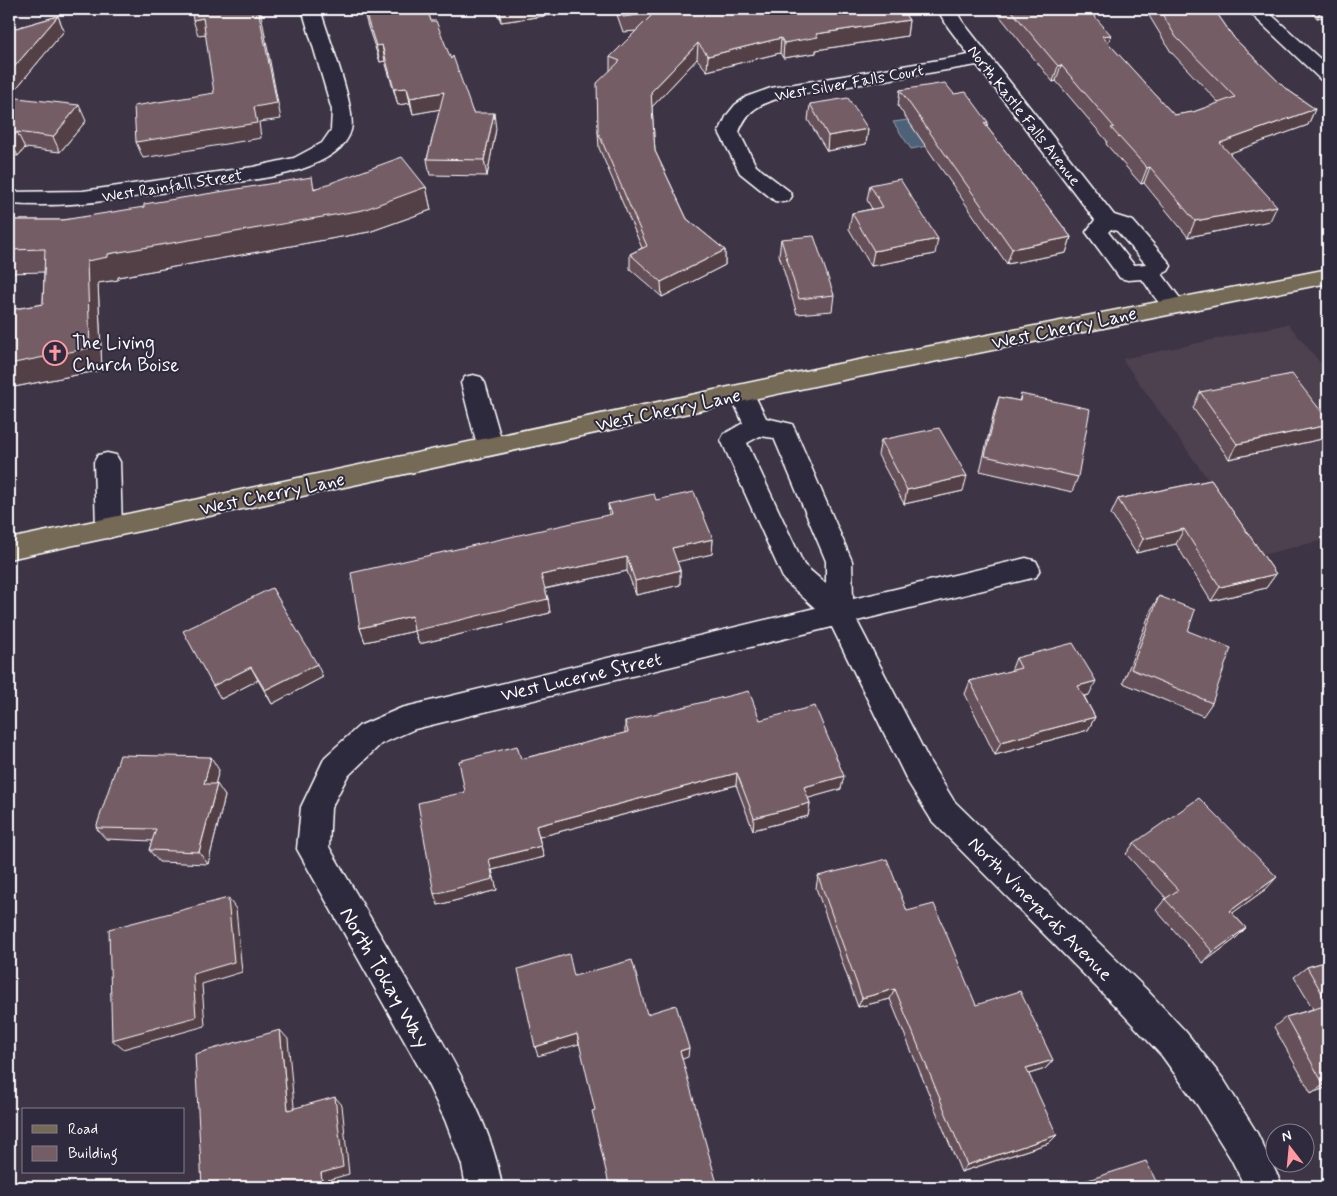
<svg xmlns="http://www.w3.org/2000/svg" width="1337" height="1196" font-family="Mynerve,sans-serif">
<style>
.built{fill:#4e404f}
.water{fill:#4d6278;stroke:#94a1ae}
.lines{fill:none;stroke-linecap:round;stroke-linejoin:round}
.minor-casing{stroke:#fff;stroke-width:3}
.major-casing{stroke:#fff;stroke-width:3}
.minor{fill:#2f2a3d;fill-rule:evenodd}
.major{fill:#756a55;fill-rule:evenodd}
.wall{fill:#655058;stroke:#fff}
.shaded-wall{fill:#524147;stroke:#fff}
.building{fill:#755d66;stroke:#fff}
.labels{text-anchor:middle;stroke-width:4;stroke-linejoin:round;paint-order:stroke}
.far-street-label{font-size:16px;fill:#fff;stroke:#2f2a3d}
.street-label{font-size:19px;fill:#fff;stroke:#2f2a3d}
.poi-label{font-size:19px;fill:#fff;stroke:#2f2a3d;text-anchor:start}
.near-street-label{font-size:22px;fill:#fff;stroke:#2f2a3d}
</style>
<rect width="100%" height="100%" fill="#3d3445"/>
<filter id="ink" filterUnits="userSpaceOnUse"><feTurbulence type="fractalNoise" baseFrequency=".02" numOctaves="2"/><feDisplacementMap in="SourceGraphic" scale="10" xChannelSelector="R" yChannelSelector="G"/><feConvolveMatrix kernelMatrix="1 2 1 2 8 2 1 2 1" color-interpolation-filters="sRGB"/></filter>
<g filter="url(#ink)">
<path class="built" d="M1288,324L1328,372V539L1262,555L1122,359Z"/>
<path class="water" d="M908,120L927,146L911,149L893,122Z"/>
<g class="lines">
<defs>
<path id="minor" d="M302,9H320C327,33 357,109 351,130C346,149 326,159 310,166C277,179 240,181 205,186C140,196 75,209 9,204V192L83,191L253,167L294,158L322,143L331,130L332,110Z
M937,9H955L962,21L1114,215L1133,221L1168,261L1171,266L1168,271L1162,274L1185,305L1182,310C1162,316 1153,293 1142,279L1128,280L1120,278L1086,232L1095,220L977,65L782,97C759,105 748,109 739,132L756,166L789,191L792,196L789,201L782,202L775,201L740,173L719,132L727,115L735,105L746,97L771,88L969,55L948,27ZM1111,229L1117,231L1146,264L1134,265L1108,232Z
M1246,9H1265L1328,66V82L1321,80Z
M473,375L481,377L485,383L503,446L499,453L490,455L481,453L477,446L461,383L465,377Z
M742,385L751,388L766,418L792,424L795,430L852,561L853,599L1026,558L1036,561L1040,569L1036,577L857,621L930,762L954,801L1146,989L1186,1032L1224,1080L1257,1133L1283,1187H1245L1231,1159L1198,1106L1162,1056L1122,1013L932,821L908,782L832,627L415,729L381,744L347,777L331,808L329,847C359,898 389,950 419,1001C450,1055 493,1125 502,1187H466L462,1165L445,1120L425,1078L297,849L301,807L325,757L359,726L401,708L815,608L784,580L721,440L724,434L743,423L730,394L733,388ZM760,436L774,438L826,561V584L804,565L747,443Z
M107,453L116,455L120,462L122,528L118,535L109,538L100,535L96,528L94,462L98,455Z"/>
<path id="major" d="M1328,269V283L833,382L9,559V539L833,365Z"/>
</defs>
<use href="#minor" class="minor-casing"/>
<use href="#major" class="major-casing"/>
<use href="#minor" class="minor"/>
<use href="#major" class="major"/>
</g>
<path class="wall" d="M363,9H427L431,21L473,113L496,129L487,176L430,175L427,159L440,109L413,114L410,103L398,105L385,61L380,62L368,27Z
M496,9H558V14L501,22Z
M615,9H901L909,20L907,36L816,50V53L783,58L780,53L707,71L697,59L652,107L655,151L687,219L725,250V265L662,297L630,269V254L642,248L599,148L598,132L610,70V57L637,31L623,32Z
M994,9H1088L1108,43L1174,115L1193,112L1219,103L1171,52L1145,9H1214L1234,38L1285,88L1315,109L1308,125L1229,153L1270,221L1188,237L1144,183L1141,184L1106,144L1107,141L1056,81L1053,82Z
M1307,9H1328V16L1317,18Z
M58,16L64,31L9,97L86,121L60,152L25,148L18,156L9,155V30Z
M900,90L954,94L988,122L987,127L1071,237L1066,253L1007,264L898,106Z
M810,104L868,129L866,144L827,151L808,120Z
M870,185L935,254L871,266L849,229L852,213L872,209L867,200Z
M426,187L431,210L369,232L118,277V280L98,283L102,370L9,388V310L43,304L44,272L9,273V220H63L315,188Z
M781,239L834,295L832,311L797,314L779,255Z
M1200,392L1322,439L1229,459L1193,408Z
M1021,394L1078,477L1072,492L980,471L994,412L999,397L1019,401Z
M881,440L963,491L904,504L878,455Z
M1211,480L1276,574L1266,588L1211,601L1176,544L1136,553L1111,514L1118,499Z
M656,500L713,539L712,554L677,561L680,570V585L636,595L627,571L545,589L548,599L550,613L419,644L415,631L365,642L360,628L609,515L608,504Z
M272,588L323,677L272,704L258,680L221,699Z
M1159,596L1188,631L1212,703L1203,716L1123,683L1151,610Z
M1016,658L1089,695L1084,696L1095,717L1088,730L995,755L965,694L970,681L1011,671Z
M760,720L841,789L808,798L810,803L808,816L753,830L736,785L539,837L544,857L492,870L497,890L438,905L465,792L521,759L625,733V721Z
M219,770L215,784L225,796L208,864L159,862L149,850L152,841L106,839L96,828Z
M1134,843L1266,889L1232,913L1246,928L1235,939L1203,963L1156,910L1166,898L1126,854Z
M818,876L907,911L976,1005L1053,1060L1045,1069L1029,1074L1049,1143L961,1172L890,999L858,1007L816,888Z
M1328,961V1087L1311,1093L1274,1027L1286,1017L1313,1009L1294,977L1307,967Z
M1079,1183L1159,1187H1073Z"/>
<path class="shaded-wall" d="M74,9H110L76,13Z
M258,9H260L281,119L259,122L261,138L143,158L136,142L254,107Z
M500,9H558V14L501,22Z
M1322,9H1328V16L1317,18Z
M58,16L64,31L9,97V73Z
M203,18L207,34L198,35L193,20Z
M909,20L907,36L816,50V53L783,58L784,43L816,34Z
M1111,35L1106,50L1102,36Z
M781,38L780,53L707,71L708,56Z
M698,43L697,59L651,108V92Z
M382,45L385,61L380,62L376,46Z
M1061,65L1056,81L1053,82L1058,66Z
M407,88L410,103L398,105L394,89Z
M444,92L447,108L413,114L410,98Z
M79,105L86,121L60,152L53,137Z
M1315,109L1308,125L1214,159L1220,143Z
M494,113L496,129L487,176L484,160Z
M868,129L866,144L827,151L828,136Z
M17,132L25,148L18,156L10,141Z
M1150,167L1144,183L1141,184L1147,168Z
M426,187L431,210L369,232L118,277V280L98,283L102,370L9,388V417V364L87,261L108,254Z
M1277,206L1270,221L1188,237L1195,221Z
M1071,237L1066,253L1007,264L1012,249Z
M938,239L935,254L871,266L874,251Z
M725,250V265L662,297L661,282Z
M1328,425V430L1322,439L1229,459L1237,444Z
M967,476L963,491L904,504L907,490Z
M1184,529L1176,544L1136,553L1143,539Z
M713,539L712,554L672,563V548Z
M627,557V571L543,589L541,575Z
M680,570V585L636,595L635,581Z
M1276,574L1266,588L1211,601L1220,587Z
M548,599L550,613L419,644L415,631L365,642L360,628L412,616Z
M317,664L323,677L272,704L265,690Z
M251,667L258,680L221,699L213,686Z
M1096,681L1089,695L1071,699L1078,686Z
M1095,717L1088,730L995,755L1001,742Z
M211,757L219,770L212,796L204,784Z
M737,773L736,785L539,837L536,826Z
M844,776L841,789L802,800L804,787Z
M217,784L225,796L208,864L199,852Z
M810,803L808,816L753,830L754,818Z
M541,846L544,857L492,870L497,890L438,905L434,894L489,859Z
M1277,877L1266,889L1220,922L1230,911Z
M228,898L236,909L242,972L202,984L205,1026L123,1049L112,1040L193,974Z
M1246,928L1235,939L1203,963L1213,952Z
M895,989L890,999L858,1007L862,998Z
M280,1030L288,1039L295,1118L288,1110Z
M577,1034L579,1044L538,1056L535,1047Z
M689,1048L688,1057L680,1060V1051Z
M1053,1060L1045,1069L1019,1077L1026,1068Z
M1328,1083V1087L1311,1093L1324,1085Z
M335,1097L342,1105L349,1174L328,1180L329,1187H323L321,1173Z
M1057,1135L1049,1143L961,1172L967,1165Z"/>
<path class="building" d="M191,9H258L277,103L254,107L257,123L136,142L134,106L214,93L203,18L193,20Z
M364,9H427L431,21H436L451,59L453,56L473,113H494L484,160L427,159L444,92L410,98L407,88L394,89L382,45L376,46Z
M620,9H901L909,20L816,34L818,37L784,43L781,38L708,56L698,43L651,92L655,151L687,219L725,250L661,282L630,254L647,246L598,132L597,83L620,61L610,57L654,13L623,17Z
M1010,9H1088L1111,35L1102,36L1174,115L1193,112L1235,97L1176,37L1159,9H1214L1234,38L1285,88L1315,109L1220,143L1277,206L1195,221L1150,167L1147,168L1111,128L1114,127L1061,65L1058,66Z
M58,16L9,73V30Z
M945,83L954,94L966,92L988,122L984,123L1071,237L1012,249L900,90Z
M9,97L79,105L53,137L17,132L10,141H9Z
M848,98L868,129L828,136L810,104Z
M402,157L426,187L363,210L108,254V257L87,261L90,348L9,364V310L43,304L45,249L9,250V220H63L144,207V204L312,177L314,189Z
M900,179L938,239L874,251L852,213L883,207L870,185Z
M814,236L834,295L799,299L781,239Z
M1292,374L1328,420V425L1237,444L1200,392Z
M1021,394L1090,409L1078,477L985,456L999,397L1020,401Z
M939,428L967,476L907,490L881,440Z
M1211,480L1276,574L1220,587L1184,529L1143,539L1118,499Z
M694,492L713,539L672,548L680,570L635,581L627,557L541,575L548,599L414,631L412,616L360,628L351,573L612,514L608,504L654,494L656,500Z
M272,588L317,664L265,690L251,667L213,686L183,631Z
M1159,596L1195,610L1188,631L1231,648L1212,703L1131,669Z
M1073,643L1096,681L1078,686L1095,717L1001,742L970,681L1021,668L1016,658Z
M749,691L760,720L815,706L844,776L804,787L810,803L754,818L737,773L536,826L541,846L489,859L493,879L434,894L418,803L465,792L459,761L517,746L521,759L628,732L625,721Z
M120,755L211,757L204,784H217L199,852L149,850L156,829L96,828Z
M1199,798L1277,877L1230,911L1246,928L1213,952L1165,899L1178,890L1134,843Z
M887,859L907,911L934,904L976,1005L1020,991L1053,1060L1026,1068L1057,1135L967,1165L895,989L862,998L818,876Z
M228,898L234,962L193,974L196,1017L112,1040L109,929Z
M569,954L574,976L632,960L647,1014L676,1005L689,1048L680,1051L718,1187H598L609,1184L592,1111L595,1110L577,1034L535,1047L518,969Z
M1328,961V1004L1307,967Z
M1328,1005V1083L1324,1085L1286,1017Z
M280,1030L288,1110L335,1097L343,1167L321,1173L323,1187H202L195,1054Z
M1146,1161L1159,1187H1081L1079,1183Z"/>
</g>
<defs>
<symbol id="church-ring" viewBox="-11 -11 22 22"><circle r="9.5" fill="#2f2a3d" stroke="#ff9aa2" stroke-width="1.5"/><path d="M-1.2-6h2.4v3.5h3.3v2.4h-3.3V6h-2.4V-.1h-3.3v-2.4h3.3Z" fill="#ff9aa2"/></symbol>
</defs>
<g fill-rule="evenodd">
<use href="#church-ring" x="41" y="339" width="28" height="28"/>
</g>
<g class="labels">
<g class="far-street-label">
<text transform="translate(849 82) rotate(-10)" y="6">West Silver Falls Court</text>
<text transform="translate(1025 115) rotate(52)" y="6">North Kastle Falls Avenue</text>
<text transform="translate(172 185) rotate(-9)" y="6">West Rainfall Street</text>
</g>
<g class="street-label">
<text transform="translate(1064 327) rotate(-12)" y="7">West Cherry Lane</text>
<text transform="translate(668 409) rotate(-12)" y="7">West Cherry Lane</text>
<text transform="translate(272 493) rotate(-12)" y="7">West Cherry Lane</text>
<text transform="translate(581 676) rotate(-13)" y="7">West Lucerne Street</text>
<text transform="translate(1041 908) rotate(45)" y="7">North Vineyards Avenue</text>
</g>
<g class="poi-label">
<text x="72" y="349">The Living<tspan x="72" dy="22">Church Boise</tspan></text>
</g>
<g class="near-street-label">
<text transform="translate(386 977) rotate(60)" y="8">North Tokay Way</text>
</g>
</g>
<rect width="1337" height="1196" fill="none" stroke="#2f2a3d" stroke-width="30"/>
<rect x="15" y="15" width="1307" height="1166" fill="none" stroke="#fff" stroke-width="2" filter="url(#ink)"/>
<rect x="22" y="1108" width="162" height="65" fill="#2f2a3d" stroke="#827f8b"/>
<rect x="32" y="1125" width="25" height="8" fill="#756a55" stroke="#827f8b"/>
<text x="68" y="1134" font-size="15" fill="#ffffff">Road</text>
<rect x="32" y="1146" width="25" height="15" fill="#755d66" stroke="#827f8b"/>
<text x="68" y="1158" font-size="15" fill="#ffffff">Building</text>
<g transform="translate(1290 1148) rotate(344)"><circle r="24" fill="#2f2a3d" stroke="#827f8b"/>
<path d="M0-4L9 19L0 12L-9 19Z" fill="#ff9aa2"/>
<text y="-8" font-size="14" font-weight="bold" text-anchor="middle" fill="#ffffff">N</text>
</g>
</svg>
